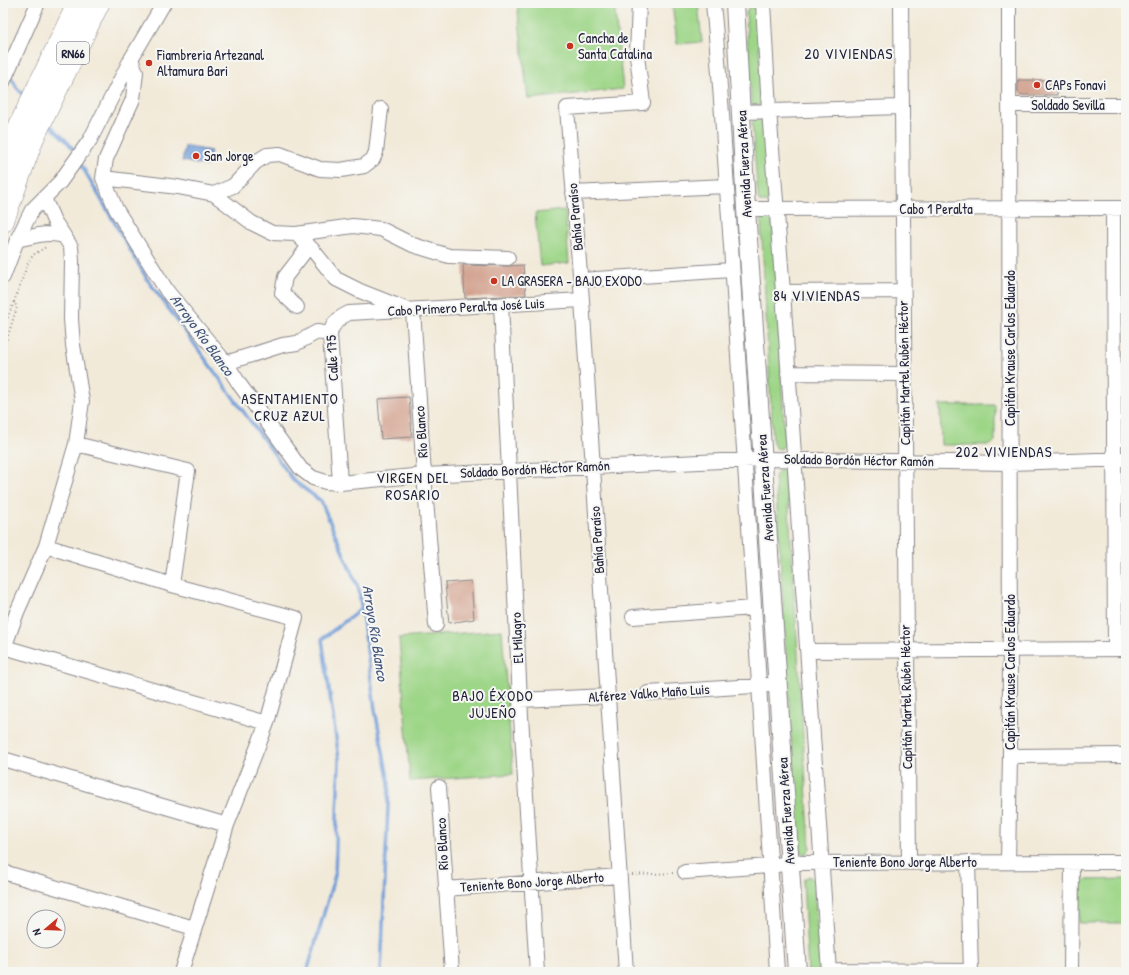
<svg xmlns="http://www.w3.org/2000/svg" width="1129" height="975" font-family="'Patrick Hand',sans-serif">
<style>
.green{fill:#9ed688;stroke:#607c62}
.water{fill:#709dd8;stroke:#49608a}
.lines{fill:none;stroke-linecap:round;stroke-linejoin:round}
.stream{stroke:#709dd8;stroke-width:3.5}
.building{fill:#d2a08d}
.minor-casing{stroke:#8a868a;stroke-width:16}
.major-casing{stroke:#8a868a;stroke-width:20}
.highway-casing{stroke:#8a868a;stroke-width:22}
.path{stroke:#8a868a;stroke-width:2;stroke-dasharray:1 3;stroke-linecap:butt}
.minor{stroke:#fff;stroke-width:14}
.major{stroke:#fff;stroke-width:18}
.highway{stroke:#fff;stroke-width:21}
.poi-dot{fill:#c8321e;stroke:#f6f6f2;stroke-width:1.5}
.labels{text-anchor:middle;stroke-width:4;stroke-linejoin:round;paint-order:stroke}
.shield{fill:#f6f6f2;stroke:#626272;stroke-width:1}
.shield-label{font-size:13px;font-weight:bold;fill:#22223b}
.poi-label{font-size:14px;fill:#22223b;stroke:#f6f6f2;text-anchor:start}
.street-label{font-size:14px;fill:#22223b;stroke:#f6f6f2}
.neighbourhood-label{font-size:15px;letter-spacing:1px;fill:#22223b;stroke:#f6f6f2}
.water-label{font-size:15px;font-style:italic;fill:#41537a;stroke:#f6f6f2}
</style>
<rect width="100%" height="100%" fill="#f6f6f2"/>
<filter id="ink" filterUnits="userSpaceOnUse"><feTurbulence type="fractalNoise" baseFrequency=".025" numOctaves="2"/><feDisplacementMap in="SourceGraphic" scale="8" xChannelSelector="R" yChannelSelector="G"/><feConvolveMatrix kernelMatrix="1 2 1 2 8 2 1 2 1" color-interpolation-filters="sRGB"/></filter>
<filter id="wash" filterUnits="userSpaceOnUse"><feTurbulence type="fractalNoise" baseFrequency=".012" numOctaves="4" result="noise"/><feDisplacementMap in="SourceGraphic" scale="16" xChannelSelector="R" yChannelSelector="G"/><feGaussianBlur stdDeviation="0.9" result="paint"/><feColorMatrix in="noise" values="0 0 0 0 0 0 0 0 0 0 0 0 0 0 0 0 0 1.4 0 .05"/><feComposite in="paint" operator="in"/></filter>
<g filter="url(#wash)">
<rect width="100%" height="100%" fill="#f2ead9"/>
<path class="green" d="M517,3H614L623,89L528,99Z
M672,3H698L702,42L677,44Z
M749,7L757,8L762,104L760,106H753L751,101L746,13Z
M754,118H761L764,121L769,200L767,202H760L758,198L752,123Z
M565,210L569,263L540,266L535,213Z
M765,216L769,217L773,222L785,444L781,449L776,448L773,444L761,222Z
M940,405H995V441L991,445H941Z
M780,470L786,472L787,476L810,848L806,854L801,853L798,848L775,476Z
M502,630L513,774L410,781L399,638Z
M809,876L814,880L820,972H808L803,883L804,879Z
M1126,879V923H1079V884L1083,880Z"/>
<path class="water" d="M185,146L211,151L207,166L182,161Z"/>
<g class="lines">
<path class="stream" d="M11,77L17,88L26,97
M48,123C57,133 70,142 76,153
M79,161L147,279L294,481L321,501L359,590L375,710L389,783L381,972
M307,972L335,875L339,759L322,639L361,609"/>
</g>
<g id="blocks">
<path class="building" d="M1018,80H1057V95H1022L1018,91Z
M463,265L508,266L523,265L526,295L465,298Z
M409,397L412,437L381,439L378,399Z
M471,581L474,619L449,623L445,583Z"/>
</g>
</g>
<g filter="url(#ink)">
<use href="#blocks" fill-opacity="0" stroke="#8a868a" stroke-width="1"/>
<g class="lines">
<defs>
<path id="minor" d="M713,3C721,84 725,165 731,246C748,488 761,730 777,972
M763,3L769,110L783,292L829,972
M901,3L909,862
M131,59L136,72L133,99L106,159L103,178L116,209L167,291L226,363L240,385L301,469L313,478L326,482L340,483L424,475L764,459L1010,463L1126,459
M3,82L38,3
M1010,105H1126
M741,112L901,107
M103,178L178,187L214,194L252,223L272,233L296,234L353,226L381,229L413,245L449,256L508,258
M573,193L726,186
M214,194L233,186L256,162L267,155L280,154L320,169L341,170L364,166L373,159L376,152L381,109
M44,198L54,221L64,236
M1113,208L1115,649
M746,209L1126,208
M296,234L312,249L336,279L360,291L403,308
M3,277L17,240L32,210L60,182L90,140L131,59L164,3
M581,280L732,270
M783,292L903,291
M501,305L520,700L537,972
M297,307L282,293L285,277L309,246
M413,310L424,475L436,625
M226,363L283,345L297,343L317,332L330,334
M788,373L905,374
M76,444L188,471L172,585
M340,483L330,334C332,324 340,317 349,313L582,300
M46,546L172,585L296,618L267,723L227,825L181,972
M633,617L753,608
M4,647L267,723
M3,651L17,612L46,546L76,444L82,401L73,345L71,319L72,261L71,247L64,236C48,231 34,236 17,240
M807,651L1126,649
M648,693L769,685
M520,700L607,696
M1010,756L1126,755
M3,759L227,825
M439,787L452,972
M968,862L971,972
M1008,862L1010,756L1009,3
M3,872L194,928
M685,872L770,866L790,863L1126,862
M445,889L619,876
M829,970L971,971
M626,972L582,300L567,108L643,103L637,56L639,3
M1071,972L1072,862"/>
<path id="major" d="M735,3L746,209L797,972"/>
<path id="highway" d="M3,167L20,124L78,3
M3,222L33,139L99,3"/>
</defs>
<use href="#minor" class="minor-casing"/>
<use href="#major" class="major-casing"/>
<use href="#highway" class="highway-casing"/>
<path class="path" d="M14,302L28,263L33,255L46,247
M3,329L14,302L17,307L3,351
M621,695L636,694
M632,875L674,873"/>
<use href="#minor" class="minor"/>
<use href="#major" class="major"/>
<use href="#highway" class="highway"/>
</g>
</g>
<g class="poi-dot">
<circle cx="570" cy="46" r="4"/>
<circle cx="149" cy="63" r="4"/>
<circle cx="1037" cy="85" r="4"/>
<circle cx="196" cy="156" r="4"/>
<circle cx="494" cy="281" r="4"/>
</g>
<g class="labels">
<rect class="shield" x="57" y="42" width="32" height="22" rx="3"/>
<g class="shield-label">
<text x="73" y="58">RN66</text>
</g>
<g class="poi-label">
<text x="578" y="43">Cancha de<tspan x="578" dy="16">Santa Catalina</tspan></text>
<text x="157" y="60">Fiambreria Artezanal<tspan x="157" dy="16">Altamura Bari</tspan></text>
<text x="1045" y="90">CAPs Fonavi</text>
<text x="204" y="161">San Jorge</text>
<text x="502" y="286">LA GRASERA - BAJO EXODO</text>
</g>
<g class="street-label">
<text x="1068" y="110">Soldado Sevilla</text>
<text transform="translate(744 164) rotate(-93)" y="5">Avenida Fuerza Aérea</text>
<text x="936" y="214">Cabo 1 Peralta</text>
<text transform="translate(575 217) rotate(-95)" y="5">Bahía Paraíso</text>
<text transform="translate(466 307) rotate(-3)" y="5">Cabo Primero Peralta José Luis</text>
<text transform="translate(1010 348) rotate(-90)" y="5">Capitán Krause Carlos Eduardo</text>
<text transform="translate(332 358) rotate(-93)" y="5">Calle 175</text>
<text transform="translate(904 373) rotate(-91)" y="5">Capitán Martel Rubén Héctor</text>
<text transform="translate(421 432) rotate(-94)" y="5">Río Blanco</text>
<text transform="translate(859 460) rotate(1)" y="5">Soldado Bordón Héctor Ramón</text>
<text transform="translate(535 469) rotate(-3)" y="5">Soldado Bordón Héctor Ramón</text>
<text transform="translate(765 488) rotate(-94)" y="5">Avenida Fuerza Aérea</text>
<text transform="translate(597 540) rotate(-94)" y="5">Bahía Paraíso</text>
<text transform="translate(517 638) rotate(-93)" y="5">El Milagro</text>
<text transform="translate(1010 672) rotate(-90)" y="5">Capitán Krause Carlos Eduardo</text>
<text transform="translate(649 693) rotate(-4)" y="5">Alférez Valko Maño Luis</text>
<text transform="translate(906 697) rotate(-91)" y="5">Capitán Martel Rubén Héctor</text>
<text transform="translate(786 811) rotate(-94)" y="5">Avenida Fuerza Aérea</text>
<text transform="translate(442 844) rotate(-93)" y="5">Río Blanco</text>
<text x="905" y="867">Teniente Bono Jorge Alberto</text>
<text transform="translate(532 882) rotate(-4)" y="5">Teniente Bono Jorge Alberto</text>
</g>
<g class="neighbourhood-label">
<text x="849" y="59">20 VIVIENDAS</text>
<text x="817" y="301">84 VIVIENDAS</text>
<text x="290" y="404">ASENTAMIENTO<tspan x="290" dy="17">CRUZ AZUL</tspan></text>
<text x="1004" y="457">202 VIVIENDAS</text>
<text x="413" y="483">VIRGEN DEL<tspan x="413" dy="17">ROSARIO</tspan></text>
<text x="493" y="701">BAJO ÉXODO<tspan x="493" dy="17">JUJEÑO</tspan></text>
</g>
<g class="water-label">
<text transform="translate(202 335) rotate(54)" y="5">Arroyo Río Blanco</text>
<text transform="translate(375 633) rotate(81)" y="5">Arroyo Río Blanco</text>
</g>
</g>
<rect width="1129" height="975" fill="none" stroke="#f6f6f2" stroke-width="16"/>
<g transform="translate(46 929) rotate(251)"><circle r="19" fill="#f6f6f2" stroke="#a1a1a9"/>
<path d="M0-3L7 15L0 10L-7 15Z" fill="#c8321e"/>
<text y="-6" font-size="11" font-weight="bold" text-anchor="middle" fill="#22223b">N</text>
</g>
</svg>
